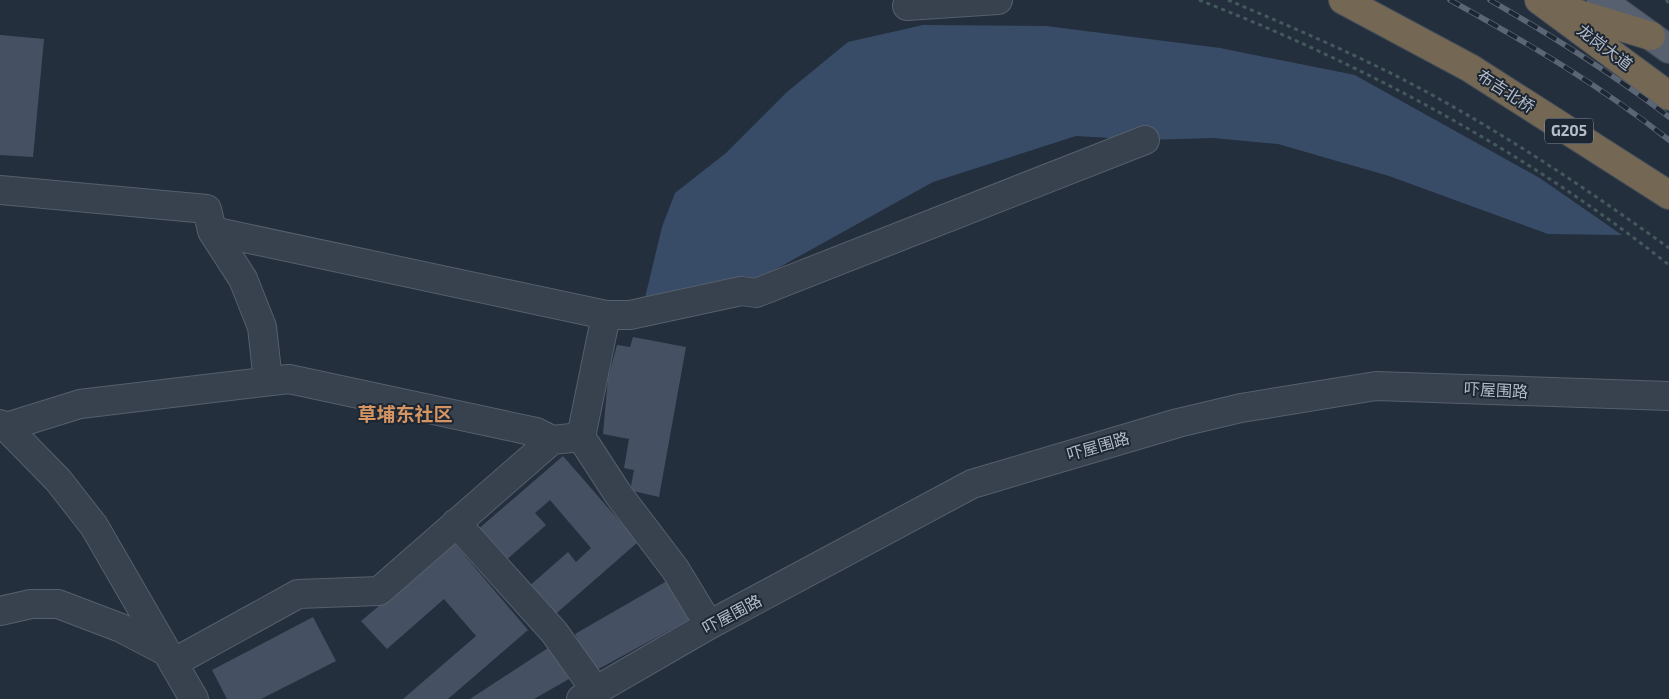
<svg xmlns="http://www.w3.org/2000/svg" width="1669" height="699" font-family="'Exo 2','Noto Sans SC',sans-serif">
<style>
.water{fill:#394c67}
.pier{fill:#242f3e}
.building{fill:#455162}
.lines{fill:none;stroke-linecap:round;stroke-linejoin:round}
.minor-casing{stroke:#565f6c;stroke-width:30}
.major-casing{stroke:#414a57;stroke-width:30}
.highway-casing{stroke:#434c59;stroke-width:30}
.path{stroke:#44595c;stroke-width:3;stroke-dasharray:4 4;stroke-linecap:butt}
.minor{stroke:#38414e;stroke-width:28}
.major{stroke:#56606e;stroke-width:28}
.highway{stroke:#746855;stroke-width:28}
.rail-casing{stroke:#5a6575;stroke-width:5.5}
.rail{stroke:#1d2633;stroke-width:4;stroke-dasharray:11;stroke-linecap:butt}
.labels{text-anchor:middle;stroke-width:4;stroke-linejoin:round;paint-order:stroke}
.shield{fill:#1d2633;stroke:#878f9c;stroke-width:1}
.shield-label{font-size:15px;font-weight:bold;fill:#b4bcc9}
.street-label{font-size:16px;fill:#b4bcc9;stroke:#1d2633}
.quarter-label{font-size:19px;font-weight:bold;fill:#d59563;stroke:#1d2633}
</style>
<rect width="100%" height="100%" fill="#242f3e"/>
<path class="water" d="M923,25L1046,26L1220,48L1355,75L1540,178L1622,235L1548,234L1389,176L1278,144L1213,138L1145,140L1076,136L933,182L769,273L695,297L645,298L662,227L675,193L726,153L787,92L848,42Z"/>
<path class="pier" d="M1355,75H1361L1422,108L1541,176L1623,233L1624,236L1540,178Z"/>
<path class="building" d="M0,35L44,39L33,157L0,155Z
M633,337L686,347L659,497L633,491L631,486L634,470L624,468L629,439L603,434L608,378L617,345L630,347Z
M563,456L638,542L551,618L526,589L568,552L576,562L591,548L550,500L535,513L546,525L503,563L476,531Z
M454,543L528,630L448,699H403L476,636L444,599L387,649L361,621Z
M672,578L694,617L593,672L575,634Z
M313,617L336,661L261,699H227L212,670Z
M551,646L569,679L534,699H470Z"/>
<g class="lines">
<defs>
<path id="minor" d="M907,6L998,0
M0,190L207,209L212,231L243,279L262,327L268,381
M212,231L606,315
M0,424L6,427L58,480L94,526L194,699
M6,427L80,404L289,379L536,432L552,440L581,437L606,315H630L741,291L756,293L1145,140
M581,437L618,494L675,569L709,625
M456,523L554,632L596,691
M0,611L31,604H58L121,628L165,651
M173,663L298,594L379,591L552,440
M581,699L709,625L972,484L1178,423L1241,408L1376,386L1669,396"/>
<path id="major" d="M1601,0L1669,49"/>
<path id="highway" d="M1343,0L1470,68L1669,195
M1539,0L1669,96
M1566,10L1651,36"/>
</defs>
<use href="#minor" class="minor-casing"/>
<use href="#major" class="major-casing"/>
<use href="#highway" class="highway-casing"/>
<path class="path" d="M1199,0C1366,65 1528,153 1669,265
M1228,0C1303,32 1379,64 1450,105C1526,148 1598,197 1669,248
M1666,0L1669,3"/>
<use href="#minor" class="minor"/>
<use href="#major" class="major"/>
<use href="#highway" class="highway"/>
<defs>
<path id="rail" d="M1450,0C1526,42 1601,86 1669,140
M1490,0C1552,36 1612,73 1669,117"/>
</defs>
<use href="#rail" class="rail-casing"/>
<use href="#rail" class="rail"/>
</g>
<g class="labels">
<rect class="shield" x="1545" y="118.5" width="48" height="25" rx="4"/>
<g class="shield-label">
<text x="1569" y="136">G205</text>
</g>
<g class="street-label">
<text transform="translate(1605 47) rotate(37)" y="6">龙岗大道</text>
<text transform="translate(1506 91) rotate(33)" y="6">布吉北桥</text>
<text transform="translate(1496 390) rotate(3)" y="6">吓屋围路</text>
<text transform="translate(1098 446) rotate(-16)" y="6">吓屋围路</text>
<text transform="translate(732 614) rotate(-28)" y="6">吓屋围路</text>
</g>
<g class="quarter-label">
<text x="405" y="421">草埔东社区</text>
</g>
</g>
</svg>
